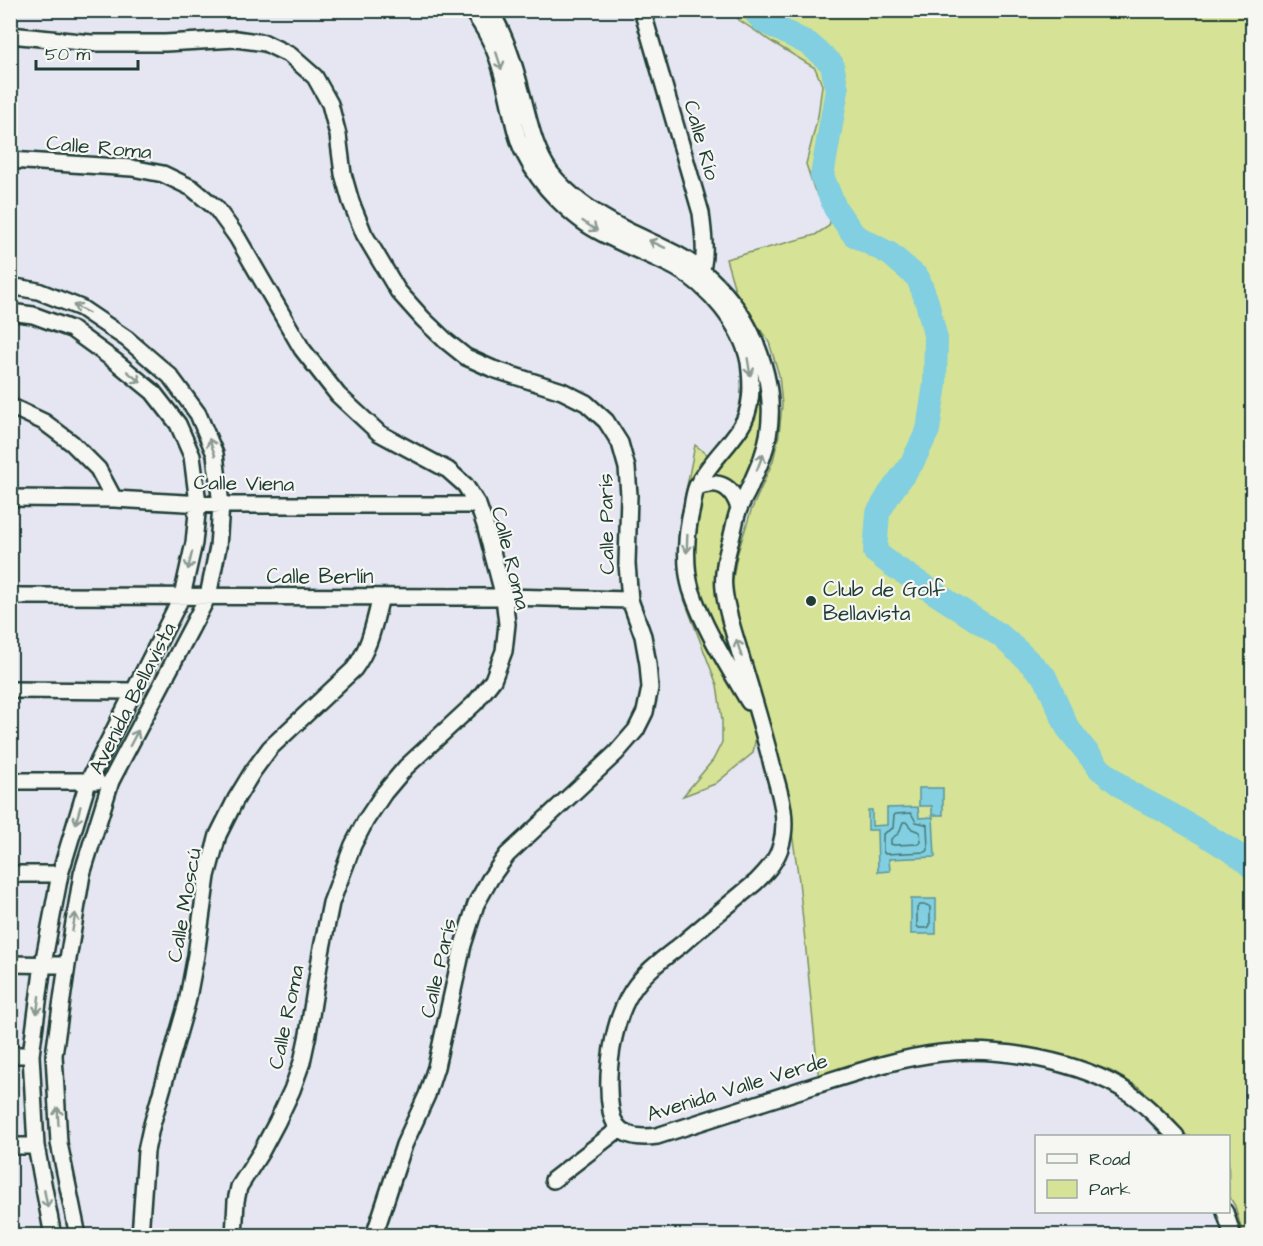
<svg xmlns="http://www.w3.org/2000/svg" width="1263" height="1246" font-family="'Architects Daughter',sans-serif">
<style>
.green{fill:#d6e295;stroke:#7a9064;stroke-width:1.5;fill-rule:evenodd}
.water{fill:#81cfe0;stroke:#5a959b;stroke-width:1.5}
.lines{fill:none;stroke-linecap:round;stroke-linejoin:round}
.shore{stroke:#467779;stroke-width:1.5}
.river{stroke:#81cfe0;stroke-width:24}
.minor-casing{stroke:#1f3d34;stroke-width:20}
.minor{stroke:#f6f6f2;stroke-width:15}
.oneway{stroke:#8a9a93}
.poi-dot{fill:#1f3d34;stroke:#f6f6f2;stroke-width:2}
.labels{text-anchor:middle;stroke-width:4.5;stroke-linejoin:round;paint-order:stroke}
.street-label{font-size:21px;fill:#1f3d34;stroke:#f6f6f2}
.poi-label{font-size:21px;fill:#1f3d34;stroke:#f6f6f2;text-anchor:start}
</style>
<rect width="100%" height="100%" fill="#e5e6f2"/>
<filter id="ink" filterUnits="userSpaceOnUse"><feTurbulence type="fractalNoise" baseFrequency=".0167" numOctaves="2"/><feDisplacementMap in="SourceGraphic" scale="12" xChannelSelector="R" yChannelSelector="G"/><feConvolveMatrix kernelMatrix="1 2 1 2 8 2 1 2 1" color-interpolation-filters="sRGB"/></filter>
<g filter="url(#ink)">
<path class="green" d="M732,11H1252V1235H1243L1235,1206L1229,1196L1228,1136H1187L1170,1116L1139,1087L1111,1071L1078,1060L1039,1051L1000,1048L819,1081L799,881L791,826L768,724L735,607L732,584L737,555L751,511L773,461L779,435L782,405L779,375L769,342L744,306L735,290L726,259L815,235L829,226L831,217L814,189L806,164L818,116L822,85L815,68L772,42L739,20ZM919,583L1001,636L1016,650L919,584Z
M756,347L767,432L741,500L722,491L736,510L722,560L758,725L753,753L715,784L683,796L713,760L722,742V720L717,685L684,599L678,558L680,521L695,445L719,463L742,434Z"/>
<path class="water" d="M919,788H943V815H932V806H919Z
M918,807L919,818L933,817L935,857L889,859L890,871L878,872L877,830H868V810H872V826L887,825V808Z
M911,899H936V934H911Z"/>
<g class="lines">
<path class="shore" d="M911,813L916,822L925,824L927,825L928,850L926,852L885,854L883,851V834L893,828L894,815L896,814Z
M903,822H906L912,829L920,832L921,842L919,844L894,845L891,844V839L899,833Z
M920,905H927L930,907V925L928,928H919L917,926V908Z"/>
<path class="river" d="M753,10L763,21L809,44L832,64L837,90L822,176L835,208L854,235L890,254L918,278L927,302L936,339L935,384L928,430L912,463L890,493L878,513L875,552L892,565L1001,636L1021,654L1045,677L1067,727L1100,769L1130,793L1170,814L1206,835L1241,857L1252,867"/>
<defs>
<path id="minor" d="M471,10C496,41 503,72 511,110C514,124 517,140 524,153C532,169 543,185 556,198C568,210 582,223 598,231C623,245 651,255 676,268C708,285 742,326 749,362C752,384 753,409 740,428C727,448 708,464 697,486C694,493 693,501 692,508C686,532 684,565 691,589C704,629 728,666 749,702
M490,10C505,35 514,63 521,91C529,119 533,147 550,172C569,197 598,216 626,230C652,243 680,253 702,271C722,288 741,311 752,335C770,374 777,417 762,458C758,468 754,477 750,486C747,494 742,501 739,509C735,518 734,529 731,539C727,554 722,572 724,589C726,612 735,635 741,657C752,693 763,729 772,765C779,791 789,818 781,845C777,860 767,871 756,882C731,903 706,923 682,944C664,958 644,972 632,991C612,1022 605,1076 611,1111C615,1136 636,1139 657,1136C709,1119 761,1103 813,1086C855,1073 897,1058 941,1053C998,1046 1081,1061 1129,1093C1147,1105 1161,1121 1176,1136
M642,10L701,213C703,231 708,260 699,277
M10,35L91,43H165L236,39L265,43L290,55L315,77L330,104L338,135L343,174L351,202L364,234L398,291L423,319L446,341L466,357L493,369L562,391L586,403L606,421L620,443L627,468L629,495L627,564L630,600L643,636L648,664L650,688L645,712L636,730L616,753L507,855L490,879L476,904L463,945L436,1067L427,1095L404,1145L374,1236
M10,160L132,168L163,174L192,188L216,208L237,237L302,349L338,395L379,433L448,470L465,485L478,505L485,525L504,597L507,624L504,651L493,680L475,703L406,767L384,793L366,820L353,845L331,903L321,953L308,1034L302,1062L292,1090L277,1122L261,1152L239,1187L236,1201L234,1236
M10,286L38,291L81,308L127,339L170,376L198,414L215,454L221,505L218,547L208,596L111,781L82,874L67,965L54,1055L59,1143L78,1236
M10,312L33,315L71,329L115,361L153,392L178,424L192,456L198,503L194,543L182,596L88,782L60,874L43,964L31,1055L36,1146L53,1236
M10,406L44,422L72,443L98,469L114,499
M697,487C719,479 732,486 739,508
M10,498L114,499L221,505H478
M10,596L504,597L630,600
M10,690L133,691
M10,781H97
M10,874H60
M10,964L67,965
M10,1055H31
M10,1146H36
M553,1180L619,1129
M1225,1212L1233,1236
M140,1236L146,1151L151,1128L187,1003L196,955L207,876L218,835L236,799L253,771L270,748L354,669C371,646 374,623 381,597"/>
</defs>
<use href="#minor" class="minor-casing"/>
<use href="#minor" class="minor"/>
</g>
<defs><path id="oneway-shaft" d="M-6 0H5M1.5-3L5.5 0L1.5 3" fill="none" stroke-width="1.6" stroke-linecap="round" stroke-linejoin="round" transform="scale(1.5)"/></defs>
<g class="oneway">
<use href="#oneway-shaft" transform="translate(499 61) rotate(72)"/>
<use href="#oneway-shaft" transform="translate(590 226) rotate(34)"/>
<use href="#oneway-shaft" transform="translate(657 244) rotate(-155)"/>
<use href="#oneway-shaft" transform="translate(81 309) rotate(-152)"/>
<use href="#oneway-shaft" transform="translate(749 367) rotate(81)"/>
<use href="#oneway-shaft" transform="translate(134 377) rotate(39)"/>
<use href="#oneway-shaft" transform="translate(212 447) rotate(-110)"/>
<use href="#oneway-shaft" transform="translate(760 462) rotate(-69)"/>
<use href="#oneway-shaft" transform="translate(687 544) rotate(92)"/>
<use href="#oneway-shaft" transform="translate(190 561) rotate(103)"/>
<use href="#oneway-shaft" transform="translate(739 648) rotate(-107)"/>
<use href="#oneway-shaft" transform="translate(134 738) rotate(-62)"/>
<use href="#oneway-shaft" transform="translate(78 815) rotate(106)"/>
<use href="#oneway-shaft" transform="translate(74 922) rotate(-80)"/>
<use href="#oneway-shaft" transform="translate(38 1005) rotate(97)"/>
<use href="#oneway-shaft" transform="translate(58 1116) rotate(-93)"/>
<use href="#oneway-shaft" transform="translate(46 1199) rotate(79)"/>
</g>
</g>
<circle class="poi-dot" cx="811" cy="601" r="6"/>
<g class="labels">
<g class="street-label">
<text transform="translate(702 140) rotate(74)" y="7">Calle Río</text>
<text transform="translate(99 147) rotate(5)" y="7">Calle Roma</text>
<text transform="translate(244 483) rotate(1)" y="7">Calle Viena</text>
<text transform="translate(606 524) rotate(-91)" y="7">Calle París</text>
<text transform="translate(511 558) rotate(76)" y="7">Calle Roma</text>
<text x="320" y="583">Calle Berlín</text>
<text transform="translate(132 698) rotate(-63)" y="7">Avenida Bellavista</text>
<text transform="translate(184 905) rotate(-80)" y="7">Calle Moscú</text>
<text transform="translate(438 968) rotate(-77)" y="7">Calle París</text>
<text transform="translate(286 1017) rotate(-78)" y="7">Calle Roma</text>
<text transform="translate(737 1087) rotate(-17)" y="7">Avenida Valle Verde</text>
</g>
<g class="poi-label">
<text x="823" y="596">Club de Golf<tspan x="823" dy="24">Bellavista</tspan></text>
</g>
</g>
<rect width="1263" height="1246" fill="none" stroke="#f6f6f2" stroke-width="36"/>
<rect x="18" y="18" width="1227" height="1210" fill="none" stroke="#1f3d34" stroke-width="2" filter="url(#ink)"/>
<rect x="1035" y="1135" width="195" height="78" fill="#f6f6f2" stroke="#a0aca6" stroke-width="1.5"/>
<rect x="1047" y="1154" width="30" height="9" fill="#f6f6f2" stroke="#a0aca6" stroke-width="1.5"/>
<text x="1089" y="1165" font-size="18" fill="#1f3d34">Road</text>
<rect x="1047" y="1180" width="30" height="18" fill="#d6e295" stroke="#a0aca6" stroke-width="1.5"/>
<text x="1089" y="1195" font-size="18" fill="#1f3d34">Park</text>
<path d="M36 60v9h102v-9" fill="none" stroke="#1f3d34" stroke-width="3"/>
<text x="45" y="60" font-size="18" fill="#1f3d34" stroke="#f6f6f2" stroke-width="4.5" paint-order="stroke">50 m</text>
</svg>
